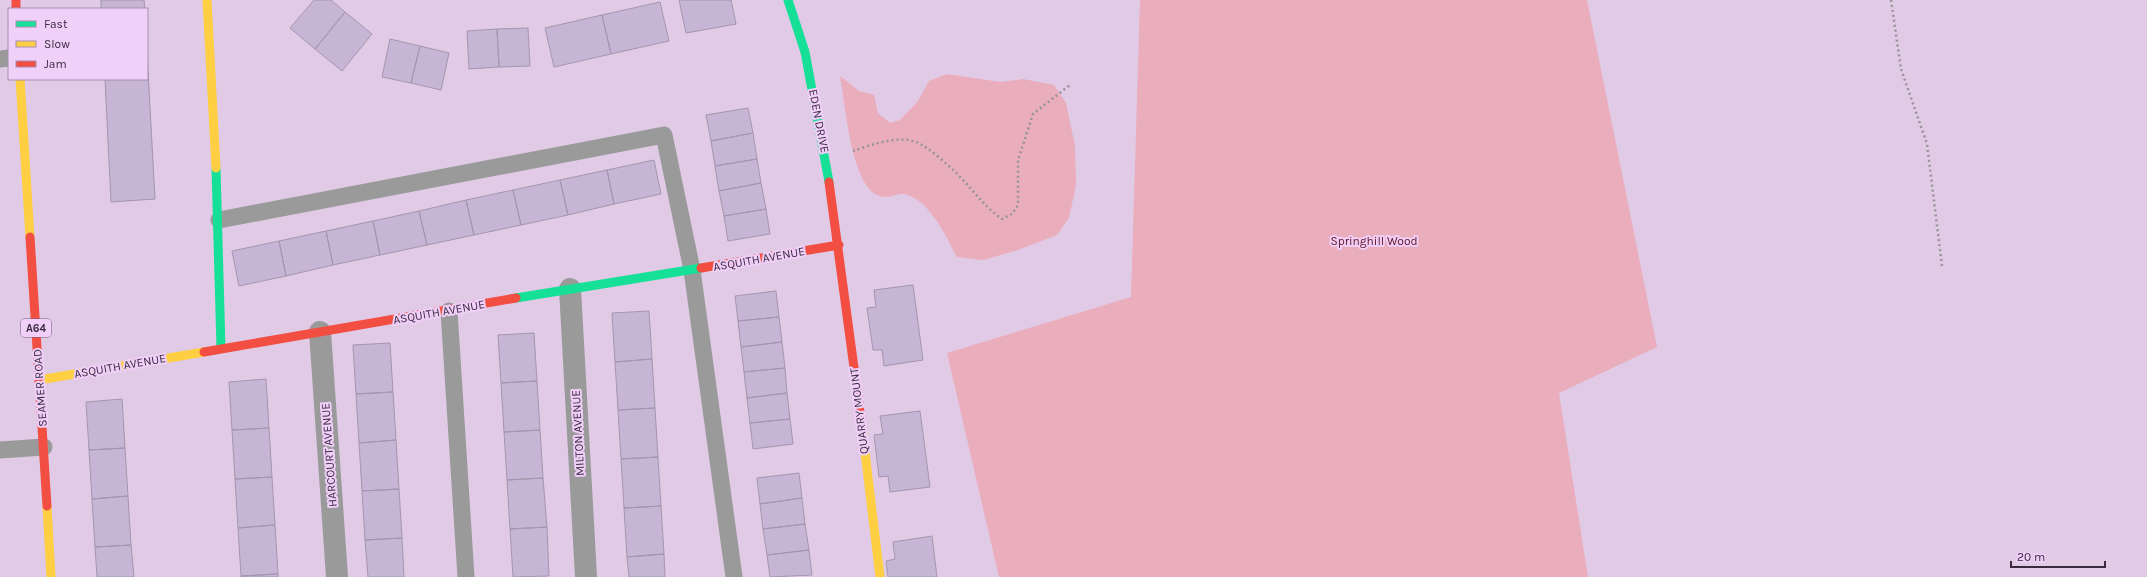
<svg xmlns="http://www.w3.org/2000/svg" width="2147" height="577" font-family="Karla,sans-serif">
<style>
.green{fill:#eaadbb}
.building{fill:#c6b5d5;stroke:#a496ad}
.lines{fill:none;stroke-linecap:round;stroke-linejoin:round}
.path{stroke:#979497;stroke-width:2.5;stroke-dasharray:2 3;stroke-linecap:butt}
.lane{stroke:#999a99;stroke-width:17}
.street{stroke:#999a99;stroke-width:22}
.fast{stroke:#16e098;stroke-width:9}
.slow{stroke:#ffcf43;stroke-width:9}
.jam{stroke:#f24e42;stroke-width:9}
.labels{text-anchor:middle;stroke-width:4;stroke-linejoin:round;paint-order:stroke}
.shield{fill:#f0cff9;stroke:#715c77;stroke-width:1}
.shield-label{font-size:11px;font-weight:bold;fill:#3a2a3f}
.street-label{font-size:12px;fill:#3a2a3f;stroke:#f0cff9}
.park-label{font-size:12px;fill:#62141e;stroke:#f0cff9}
</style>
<rect width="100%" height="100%" fill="#e0cae6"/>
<path class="green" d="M1140,0H1587L1657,347L1559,393L1588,577H999L947,353L1131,297Z
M947,74L1000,82L1023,79L1054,85L1066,103L1075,146L1076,185L1069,218L1057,235L1018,250L983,260L957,257C946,236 929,199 904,194C895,193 887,200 877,195C851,183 845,103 840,76L859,91L874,95L878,113L890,123L900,120L918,101L929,81Z"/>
<path class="building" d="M101,0H144L145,9H101Z
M314,0H331L345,12L315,49L290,28Z
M679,0H731L736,24L686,33Z
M660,2L669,41L611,54L602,15Z
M345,12L372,34L342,71L315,49Z
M602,15L611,54L554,67L545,28Z
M528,28L530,66L499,67L497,29Z
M497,29L499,67L469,69L467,31Z
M390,39L420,46L411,83L382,77Z
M420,46L449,53L441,90L411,83Z
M147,52L155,199L111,202L105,79H147Z
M748,108L753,133L711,141L706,115Z
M753,133L757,159L715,166L711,141Z
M757,159L761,183L719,191L715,166Z
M654,160L661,194L614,204L607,170Z
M607,170L614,204L568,215L560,180Z
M560,180L568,215L521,225L513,190Z
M761,183L766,209L724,216L719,191Z
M513,190L521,225L474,235L466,200Z
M466,200L474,235L427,245L419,211Z
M766,209L770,234L728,241L724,216Z
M419,211L427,245L380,255L373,221Z
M373,221L380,255L333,265L326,231Z
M326,231L333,265L286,276L279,241Z
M279,241L286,276L239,286L232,251Z
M913,285L923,360L884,366L882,350H873L867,308L876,307L874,290Z
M776,291L779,317L738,321L735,296Z
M649,311L652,359L615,362L612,313Z
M779,317L782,342L741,347L738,321Z
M534,333L537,381L501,383L498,335Z
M782,342L785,368L744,372L741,347Z
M390,343L393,392L356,394L353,345Z
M652,359L655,408L618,410L615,362Z
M785,368L787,393L747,398L744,372Z
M266,379L269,428L232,430L229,382Z
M537,381L540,430L504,432L501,383Z
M393,392L396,440L359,443L356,394Z
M787,393L790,419L750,423L747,398Z
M122,399L125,448L89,450L86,402Z
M655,408L658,457L621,459L618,410Z
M920,411L930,487L890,492L888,476L879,477L874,435L883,434L880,416Z
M790,419L793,444L753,449L750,423Z
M269,428L272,477L235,479L232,430Z
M540,430L543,478L507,480L504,432Z
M396,440L399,489L362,491L359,443Z
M125,448L128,496L92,499L89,450Z
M658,457L661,506L624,508L621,459Z
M799,473L802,498L760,504L757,478Z
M272,477L275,525L238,528L235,479Z
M543,478L547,527L510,529L507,480Z
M399,489L402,538L365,540L362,491Z
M128,496L131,545L95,547L92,499Z
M802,498L805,524L763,529L760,504Z
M661,506L664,554L627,557L624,508Z
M805,524L809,550L767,555L763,529Z
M275,525L278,574L241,576L238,528Z
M547,527L549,576L513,577L510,529Z
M932,536L937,577H888L886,561L895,559L893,542Z
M402,538L404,577H368L365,540Z
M131,545L134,577H97L95,547Z
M809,550L812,575L770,577L767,555Z
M664,554L665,577H629L627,557Z
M278,574V577H241V576Z"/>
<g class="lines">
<path class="path" d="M1891,0L1901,69L1927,144L1942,266
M853,151C871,145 897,135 916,142C929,147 953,169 963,180C976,194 986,208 1002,219L1012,214L1018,205V160L1033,114L1070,85"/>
<path class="lane" d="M0,59L9,58
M219,220L664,135L692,270L734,577
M449,311L466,577
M0,450L44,447"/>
<path class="street" d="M570,289L586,577
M320,332L337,577"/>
<path class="fast" d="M788,0L805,52L829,182
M216,168L221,348
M516,298L701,268"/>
<path class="slow" d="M207,0L216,168
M20,79L30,237
M39,380L204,352
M862,427L880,577
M47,506L51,577"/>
<path class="jam" d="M16,0V9
M829,182L862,427
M30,237L47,506
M701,268L839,245
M204,352L516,298"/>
</g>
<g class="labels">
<rect class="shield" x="21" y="319" width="30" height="18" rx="3"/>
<g class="shield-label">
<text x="36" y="332">A64</text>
</g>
<g class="street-label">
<text transform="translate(819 121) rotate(79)" y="4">EDEN DRIVE</text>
<text transform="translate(759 259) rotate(-10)" y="4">ASQUITH AVENUE</text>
<text transform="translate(439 312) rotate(-10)" y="4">ASQUITH AVENUE</text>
<text transform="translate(120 366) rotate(-10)" y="4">ASQUITH AVENUE</text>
<text transform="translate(40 388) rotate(-94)" y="4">SEAMER ROAD</text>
<text transform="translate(859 411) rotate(-97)" y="4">QUARRY MOUNT</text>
<text transform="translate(578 433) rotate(-93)" y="4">MILTON AVENUE</text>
<text transform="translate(329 455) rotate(-94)" y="4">HARCOURT AVENUE</text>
</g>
<g class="park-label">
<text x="1374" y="245">Springhill Wood</text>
</g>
</g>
<rect x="8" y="8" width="140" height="72" fill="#f0cff9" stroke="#a78daf"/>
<rect x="16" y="21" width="20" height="6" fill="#16e098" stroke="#a78daf"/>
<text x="44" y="28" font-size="12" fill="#3a2a3f">Fast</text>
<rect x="16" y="41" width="20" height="6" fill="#ffcf43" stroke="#a78daf"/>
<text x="44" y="48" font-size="12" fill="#3a2a3f">Slow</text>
<rect x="16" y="61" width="20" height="6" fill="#f24e42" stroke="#a78daf"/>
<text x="44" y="68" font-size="12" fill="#3a2a3f">Jam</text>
<path d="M2011 561v6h94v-6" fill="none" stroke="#3a2a3f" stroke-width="2"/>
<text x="2017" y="561" font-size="12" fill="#3a2a3f" stroke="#f0cff9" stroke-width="3" paint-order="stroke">20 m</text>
</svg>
